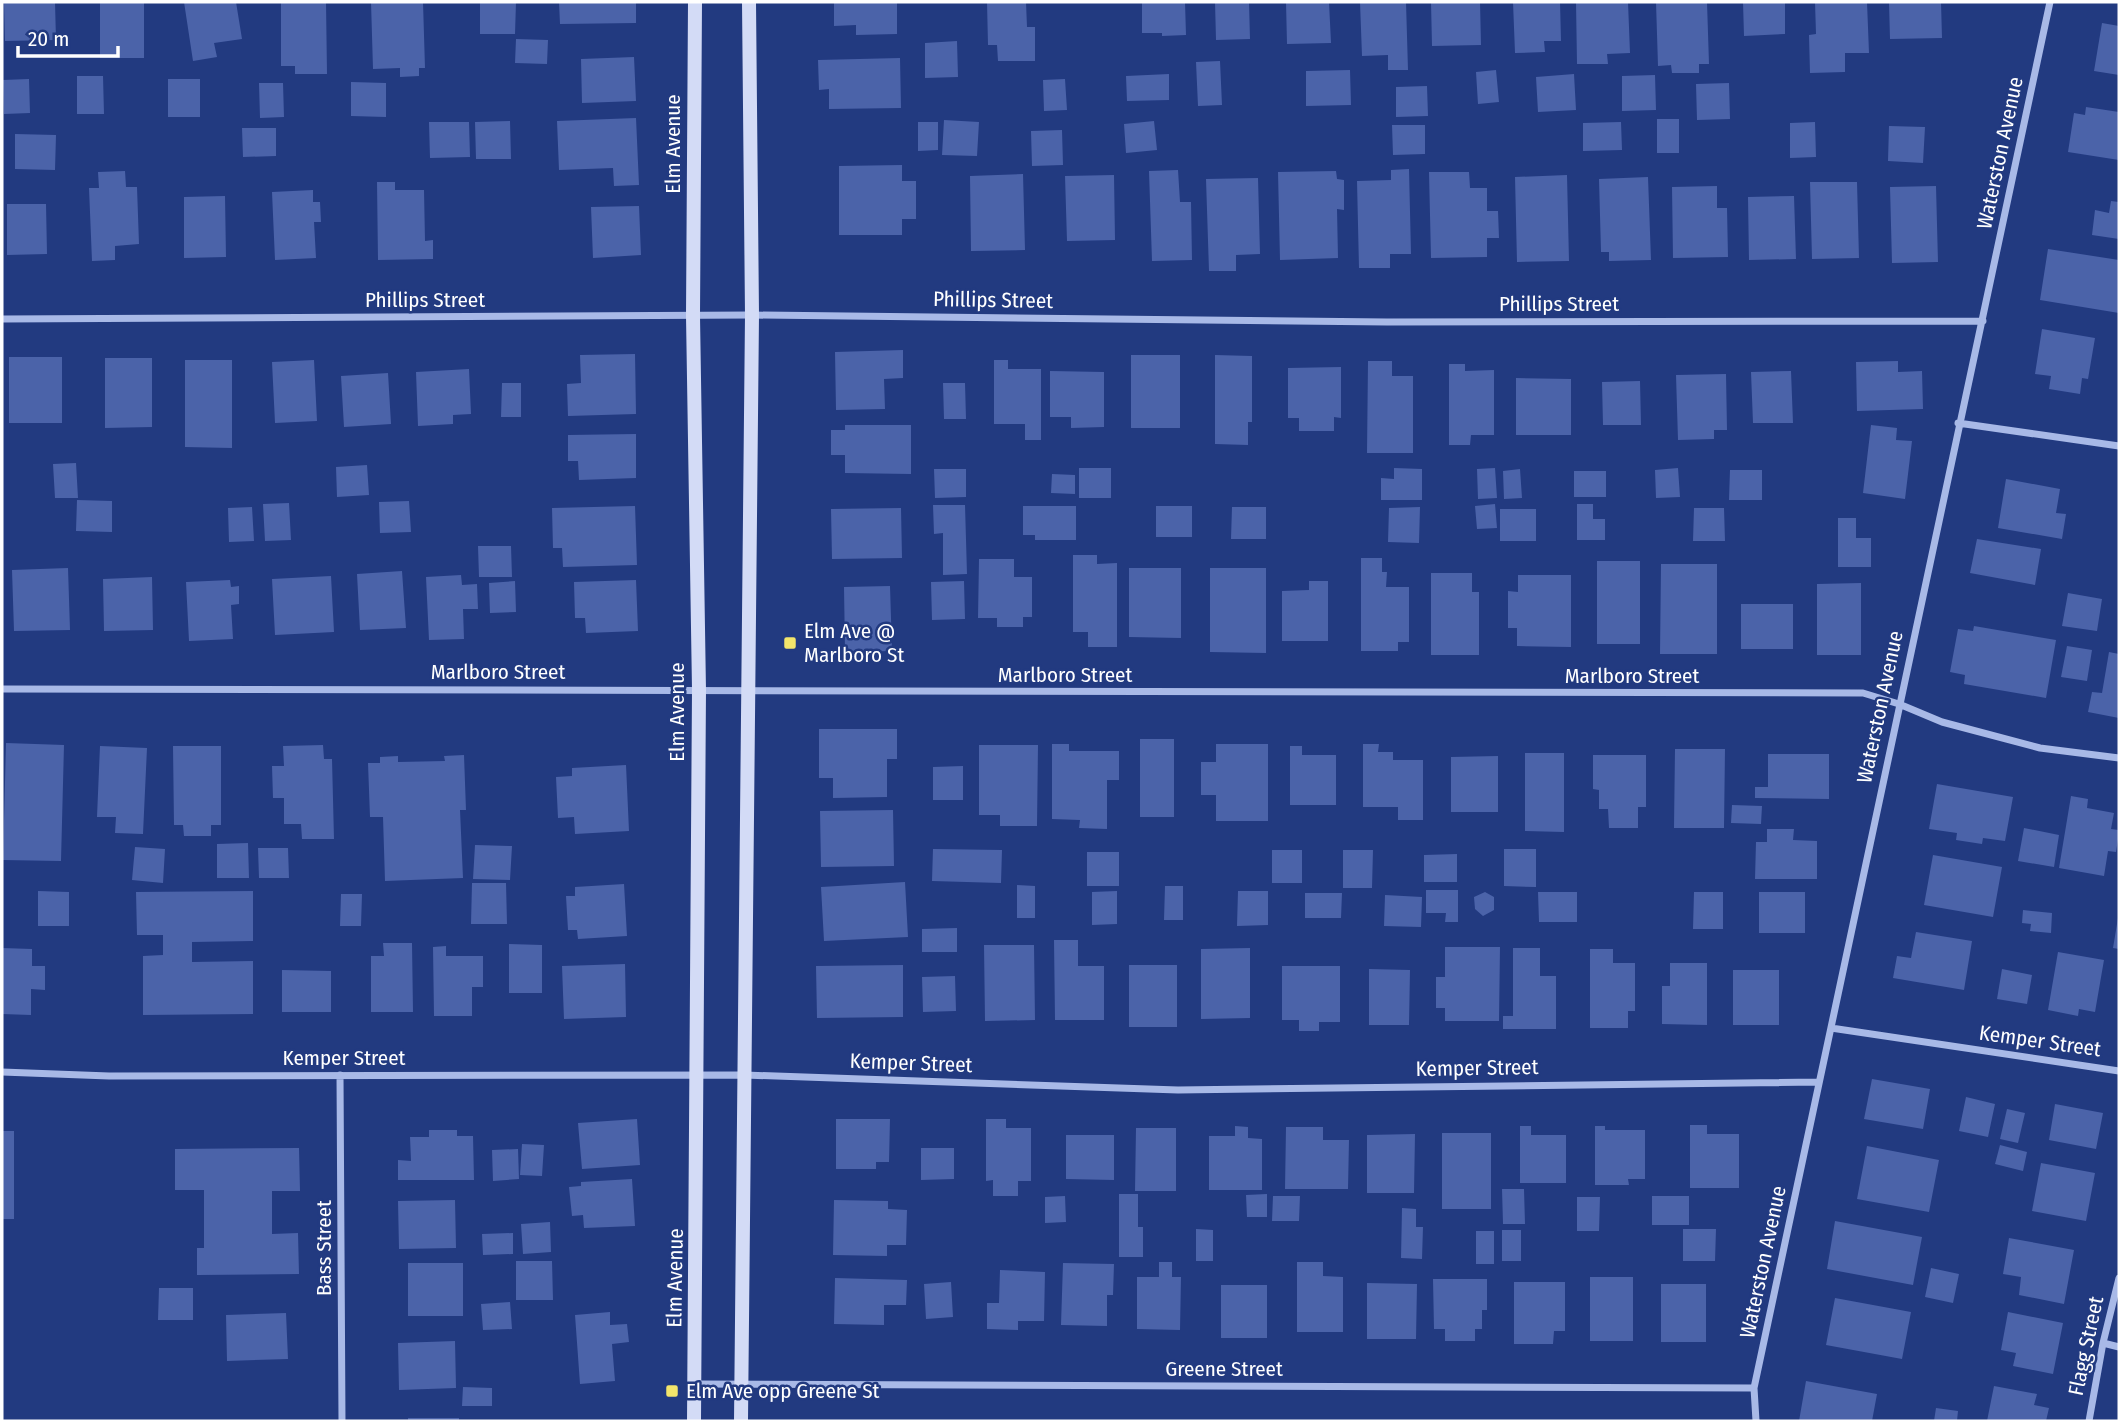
<svg xmlns="http://www.w3.org/2000/svg" width="2121" height="1423" font-family="'Fira Sans Condensed',sans-serif">
<style>
.building{fill:#4b63a9}
.lines{fill:none;stroke-linecap:round;stroke-linejoin:round}
.street{stroke:#a8b9e7;stroke-width:7}
.secondary{stroke:#d3dbf6;stroke-width:14}
.poi-dot{fill:#f3e56b;stroke:#223a80;stroke-width:2.5}
.labels{text-anchor:middle;stroke-width:5;stroke-linejoin:round;paint-order:stroke}
.street-label{font-size:21px;fill:#fff;stroke:#223a80}
.poi-label{font-size:21px;fill:#fff;stroke:#223a80;text-anchor:start}
</style>
<rect width="100%" height="100%" fill="#223a80"/>
<path class="building" d="M4,2H55L56,40L5,41Z
M100,2H144V58H100Z
M184,2H236L242,39L214,43L217,57L193,61Z
M281,2H326L327,74H295V66H281Z
M371,2H423L425,68H419V76L400,77V68L373,69Z
M480,2H516L515,34H480Z
M559,2H636V23L560,24Z
M834,2H897V34L856,35V25L834,26Z
M987,2H1026L1027,27H1035V61H998L997,45H988Z
M1142,2H1185L1186,35L1162,36V33H1142Z
M1215,2H1249L1250,39L1216,40Z
M1286,2H1329L1331,43L1287,44Z
M1360,2H1406L1408,70H1388V55L1362,56Z
M1431,2H1480L1481,45L1432,46Z
M1513,2H1560L1561,41H1544L1545,52L1515,53Z
M1576,2H1628L1630,53L1607,54L1608,64H1577Z
M1656,2H1707L1709,64H1699V73H1672L1671,65L1658,66Z
M1743,2H1785V34L1744,36Z
M1815,2H1867L1869,53H1845V72L1810,73L1809,35L1816,34Z
M1889,2H1941L1942,38L1890,39Z
M2102,23L2119,26V75L2094,71Z
M516,39L548,40L547,64L515,63Z
M957,41L958,77L925,78V43Z
M634,57L636,101L582,103L581,59Z
M900,58L901,108L829,109V89L819,90L818,60Z
M1220,61L1222,105L1198,106L1196,62Z
M1350,70L1351,105L1306,106V71Z
M1496,70L1499,102L1478,104L1476,72Z
M1169,74V100L1127,101L1126,76Z
M1574,74L1576,110L1538,112L1536,77Z
M1655,75L1656,110L1622,111V76Z
M77,76H103L104,114H77Z
M29,79L30,113L4,114L3,80Z
M168,79H200V117H168Z
M1065,79L1067,110L1044,111L1043,80Z
M351,82L386,83V117L351,116Z
M259,83H283L284,117L260,118Z
M1729,83L1730,119L1697,120L1696,84Z
M1427,86L1428,116L1396,117V87Z
M2086,107L2119,112V160L2068,152L2074,113L2085,115Z
M636,118L639,185L614,186L613,168L559,170L557,121Z
M1657,119H1679V153H1657Z
M944,120L979,122L977,156L942,155Z
M510,121L511,159H476L475,122Z
M1154,121L1157,150L1126,153L1124,124Z
M429,122H469L470,157L430,158Z
M918,122H938V150L918,151Z
M1621,122L1622,150L1583,151V123Z
M1815,122L1816,157L1790,158V123Z
M1392,125H1425V154L1393,155Z
M1889,126L1925,127L1923,163L1888,161Z
M242,128H276V156L243,157Z
M1062,130L1063,165L1032,166L1031,131Z
M15,134L56,135L55,170L15,169Z
M902,165V181H916V219H902V235H839V166Z
M1409,169L1411,254H1390V268H1359L1357,181L1391,180V170Z
M1178,170L1180,202H1191L1192,260L1152,261L1149,171Z
M125,171L126,187H137L139,244L115,246V260L92,261L89,188H99L98,172Z
M1336,171L1337,179L1344,180V210L1337,209L1338,258L1280,260L1278,172Z
M1429,172H1469L1470,188H1487V211H1498L1499,238H1487V257L1431,258Z
M1023,174L1025,250L971,251L970,176Z
M1114,175L1115,240L1067,241L1065,176Z
M1567,175L1569,261L1517,262L1515,177Z
M1648,177L1651,260L1609,261V252H1601L1599,179Z
M1258,178L1260,254L1236,255V271H1209L1206,179Z
M377,182H395V190H424L425,241L433,240V259L378,260Z
M1810,182H1857L1859,258L1812,259Z
M1717,186V208H1727L1728,257L1673,258L1672,187Z
M1936,186L1938,262L1892,263L1890,187Z
M313,190V202H320L321,222H314L316,258L275,260L272,192Z
M225,196L226,257L184,258V197Z
M1794,196L1796,259L1749,260L1748,197Z
M2111,201L2119,202V239L2092,235L2095,210L2109,213Z
M7,204H46L47,254L7,255Z
M639,206L641,255L593,258L591,207Z
M2048,249L2119,260V313L2040,300Z
M2042,329L2095,338L2088,379L2082,378L2080,394L2049,389L2051,376L2035,374Z
M903,350V378L884,379L885,409L836,410L835,352Z
M635,354L636,414L568,416L567,384L581,383L580,355Z
M1131,355H1180V428H1131Z
M1215,355L1252,356V422H1248V445L1215,444Z
M9,357H62V423H9Z
M105,358H152V427L105,428Z
M185,360H232V448L185,447Z
M314,360L317,421L275,423L272,362Z
M994,360H1008V369H1041V440H1025V424H994Z
M1368,361H1392V376H1413V453H1367Z
M1898,361V372L1922,371L1923,409L1857,411L1856,362Z
M1449,364H1465V371L1494,370V435H1471L1470,445H1449Z
M1341,367V418L1334,417V431H1299V418H1288V368Z
M469,369L471,414L453,415V424L418,426L416,372Z
M1050,371L1104,372V427L1071,428V417H1050Z
M1791,371L1793,423H1753L1751,372Z
M388,373L391,424L344,427L341,376Z
M1726,374L1727,430H1714V439L1678,440L1676,375Z
M1516,378L1571,379V435H1516Z
M1640,381L1641,425H1603L1602,382Z
M502,383H521V417H501Z
M943,383H965L966,419H944Z
M845,425H911V474L845,473V455H831V430H845Z
M1871,425L1897,428L1896,440L1912,441L1905,499L1863,493Z
M636,434V478L579,480L578,461H568V435Z
M76,463L78,498H55L53,464Z
M367,465L369,495L337,497L336,467Z
M1079,468H1111V498H1079Z
M1394,468L1422,469V500H1381V478L1394,479Z
M1495,468L1497,498L1478,499L1477,469Z
M1678,468L1680,497L1656,498L1655,470Z
M934,469H966V497L935,498Z
M1520,469L1522,498L1504,499L1503,471Z
M1730,470H1762V500H1729Z
M1574,471H1606V497H1574Z
M1052,474L1075,475V494L1051,493Z
M2006,479L2060,489L2056,513L2066,514L2062,539L1998,528Z
M77,500L112,501V532L76,531Z
M409,501L411,532L380,533L379,502Z
M289,503L291,540L265,541L263,504Z
M1495,504L1497,528L1477,529L1475,506Z
M1577,504H1593V519H1605V540H1577Z
M933,505H965L967,574L943,575V533L934,534Z
M635,506L637,565L563,567L562,548H553L552,508Z
M1023,506H1076V540H1035V535H1023Z
M1156,506H1192V537H1156Z
M252,507L254,541L229,542L228,508Z
M1232,507H1266V539H1231Z
M1420,507L1419,543L1388,542L1389,508Z
M901,508L902,558L832,559L831,509Z
M1694,508H1724L1725,541H1693Z
M1500,509H1536V541H1500Z
M1838,518H1856V538H1871V567H1838Z
M1977,539L2041,549L2035,585L1970,573Z
M478,546H511L512,577H479Z
M1073,555H1097V564L1117,563V647H1088V632H1073Z
M1361,558H1382V572H1387L1386,587H1409V642H1398V651H1361Z
M979,559H1014V577H1032V617H1023V627H997V618H978Z
M1597,561H1640V644H1597Z
M1661,564H1717V654H1660Z
M68,568L70,630L14,631L12,570Z
M1129,568H1181V638L1129,637Z
M1210,568H1266V653L1210,652Z
M402,571L406,628L360,630L357,574Z
M1431,573H1472V592H1479V655H1431Z
M461,575L462,585L477,584L478,609H463L464,639L429,640L426,577Z
M1518,575H1571V647L1517,646V628H1508V591L1518,592Z
M331,576L334,632L275,635L272,579Z
M152,577L153,630L104,631L103,579Z
M230,580L231,587L239,586V604L231,605L233,639L189,641L186,582Z
M636,580L638,631L586,633L585,618H575L574,582Z
M515,581L516,612L490,613L489,583Z
M964,581L965,619L932,620L931,582Z
M1309,581H1328V641H1282V591L1309,590Z
M1861,583V655H1817V584Z
M890,586L892,651L845,652L844,587Z
M2068,593L2102,599L2097,631L2062,626Z
M1741,604H1793V649H1741Z
M1974,626L2056,640L2046,698L1964,684L1965,675L1950,672L1958,629L1973,631Z
M2067,646L2092,650L2087,681L2061,677Z
M2109,652L2119,654V718L2088,712L2092,692L2102,693Z
M819,729H897V759H887V797L833,798V778H819Z
M1140,739H1174V817H1140Z
M6,743L64,745L61,861L3,860Z
M1052,744H1069V751H1119V780H1107V829L1079,828L1080,820L1052,819Z
M1216,744H1268V821H1216V795H1201V762H1216Z
M1363,744H1379L1378,752H1393V760H1423V820H1398V807H1363Z
M323,745L324,759H332L334,839H302L301,824H284V798H273L272,766H284L283,746Z
M979,745H1038L1037,826H1000V815H979Z
M100,746L147,748L143,834L115,833L116,817H97Z
M173,746H221V825H211V836H184L183,825H174Z
M1290,746H1302V755H1336V805H1290Z
M1675,749H1725L1724,828H1674Z
M1525,753H1564V832L1525,831Z
M1768,754H1829V799L1755,798V787H1768Z
M464,755L466,810H460L463,878L385,881L383,817H370L368,763H380V757L398,756V762L445,761L444,756Z
M1593,755H1646V807H1638V828H1609L1608,809H1599V790L1593,789Z
M1498,756V812H1451V757Z
M626,765L629,831L575,834L574,817L558,818L556,777L572,776V768Z
M963,766V800H933V767Z
M1937,784L2013,797L2005,841L1983,838L1982,844L1956,840L1957,833L1929,829Z
M2071,796L2088,799L2087,808L2114,813L2111,829L2119,830V833L2116,852L2108,851L2104,876L2059,868Z
M1732,805L1762,806L1761,824L1731,823Z
M893,810L894,866L821,867L820,811Z
M2024,828L2059,835L2054,867L2018,861Z
M1767,829H1794L1793,840L1817,841V879H1755L1756,842H1767Z
M248,843L249,878H217V844Z
M475,845L512,846L510,880L473,879Z
M135,847L165,849L163,883L132,880Z
M258,848H288L289,878H259Z
M933,849L1002,850L1001,883L932,881Z
M1504,849H1536V887L1504,886Z
M1272,850H1302V883H1272Z
M1343,850H1373L1372,888H1343Z
M1087,852H1119V886H1087Z
M1457,854V882H1424V855Z
M1933,855L2002,867L1993,917L1924,905Z
M905,882L908,937L824,941L821,887Z
M472,883H506L507,924H471Z
M624,884L627,936L578,939L577,930H568L566,896H575V887Z
M1017,885L1035,886V918H1017Z
M1165,886H1183V920H1164Z
M1426,890H1458V922H1445L1446,913H1426Z
M38,891L69,892V926H38Z
M253,891V941L192,942V962L253,961V1014L143,1015V956L163,955V935H137L136,892Z
M1117,891V924L1092,925V892Z
M1238,891H1268V925L1237,926Z
M1485,892L1494,897V910L1483,916L1475,909L1474,897Z
M1538,892H1577V922H1539Z
M1694,892H1723V929H1693Z
M1759,892H1805V933H1759Z
M1305,893H1342L1341,918H1305Z
M341,894H362L361,926H340Z
M1385,895L1422,897L1421,927L1384,926Z
M2023,910L2052,913L2051,933L2030,931L2031,924L2022,923Z
M2118,918H2119V949L2113,948Z
M957,928V952H922V929Z
M1916,932L1972,941L1964,990L1893,978L1897,956L1911,958Z
M1054,940H1078V966H1104V1020H1055Z
M383,943H412L413,1012H371V956H384Z
M509,944L542,945V993H509Z
M984,945H1034L1035,1020L985,1021Z
M446,946V956H483V987H472V1016H434L433,947Z
M1445,947H1500L1499,1021H1445V1008H1436V977H1445Z
M2,948L32,949V966H45V990L31,989V1015L2,1014Z
M1250,948V1018L1201,1019V949Z
M1513,948H1540V976H1556V1029H1503V1016H1513Z
M1590,949H1613V963H1635V1011H1628V1028H1590Z
M2058,952L2104,960L2095,1012L2079,1009L2078,1016L2048,1010Z
M1670,963H1707V1025L1662,1024V986H1670Z
M625,964L626,1017L564,1019L562,966Z
M903,965V1017L817,1018L816,966Z
M1129,965H1177V1027H1129Z
M1282,966H1340V1022H1319V1031H1299V1020H1282Z
M1369,969L1410,970L1409,1025H1369Z
M2002,969L2032,975L2027,1004L1997,999Z
M282,970L331,971V1012H282Z
M1733,970H1779V1025H1733Z
M955,976L956,1011L923,1012L922,977Z
M1872,1079L1930,1089L1923,1129L1864,1119Z
M1966,1097L1995,1104L1988,1137L1959,1131Z
M2055,1104L2103,1113L2096,1149L2049,1140Z
M2007,1109L2025,1113L2018,1143L2000,1139Z
M637,1119L640,1165L582,1169L578,1123Z
M836,1119H890L889,1162H876V1169H836Z
M986,1119H1006V1128H1031V1181H1018V1196H993V1180L986,1181Z
M1690,1125H1707V1134H1739V1188H1690Z
M1235,1126L1248,1127V1138L1262,1139V1190H1209V1136H1235Z
M1520,1126H1531V1135H1566V1183H1520Z
M1595,1126H1605V1130H1645V1179H1628L1629,1185H1595Z
M1286,1127H1323V1140H1349L1348,1189H1285Z
M1136,1128H1176V1191H1135Z
M429,1130H457V1136H473L474,1180H398V1160L411,1161L410,1137H429Z
M2,1131H14V1219H2Z
M1442,1133H1491V1209H1442Z
M1415,1134L1414,1193H1367V1135Z
M1066,1135H1114V1180L1066,1179Z
M522,1144L544,1145L542,1176L520,1175Z
M2000,1145L2027,1152L2023,1171L1995,1164Z
M1867,1146L1939,1160L1929,1212L1857,1199Z
M299,1148L300,1191H272V1234L298,1233L299,1274L197,1275V1248H204V1190H175V1149Z
M921,1148H954V1179L921,1180Z
M518,1149L519,1179L493,1181L492,1150Z
M2041,1163L2095,1173L2086,1221L2032,1211Z
M632,1179L635,1226L584,1228L583,1215L572,1216L569,1187L581,1186V1182Z
M1502,1189H1524L1525,1224H1503Z
M1119,1194H1138V1227H1143V1257H1119Z
M1267,1194V1217H1247L1246,1195Z
M1065,1196L1066,1222L1045,1223V1197Z
M1273,1196H1300L1299,1221H1272Z
M1652,1196H1689V1225H1652Z
M1577,1197H1600L1599,1231H1577Z
M455,1200L456,1248L399,1249L398,1201Z
M834,1200L888,1201V1209L907,1210L906,1245H887V1256L833,1255Z
M1402,1208L1416,1209V1227H1423L1422,1259L1401,1258Z
M1835,1221L1922,1237L1913,1285L1827,1269Z
M550,1222L551,1252L523,1254L521,1224Z
M1196,1229L1213,1230V1261H1196Z
M1683,1229H1716L1715,1261H1683Z
M1502,1230H1521V1261H1502Z
M1476,1231H1494V1264H1476Z
M513,1233V1254L483,1255L482,1234Z
M2009,1238L2074,1250L2064,1304L2019,1295L2021,1277L2003,1274Z
M516,1261H552L553,1300H516Z
M1159,1262H1172V1277H1181L1180,1330L1137,1329V1277H1159Z
M1297,1262H1323V1276L1343,1277V1332H1297Z
M408,1263H463V1316H408Z
M1063,1263L1114,1264L1113,1295H1107V1326L1061,1325Z
M1931,1268L1959,1274L1953,1303L1925,1297Z
M1000,1270L1045,1272L1044,1321H1018V1330L987,1329V1303H999Z
M1590,1277H1633V1341H1590Z
M835,1278L907,1280L906,1305H884V1325L834,1324Z
M1433,1279H1487V1310H1482V1329H1475V1341H1445V1329H1434Z
M951,1282L953,1317L926,1319L924,1284Z
M1514,1282H1565V1331H1554L1553,1344H1514Z
M1367,1283L1417,1284L1416,1339H1367Z
M1661,1284H1706V1342H1661Z
M1221,1285H1267V1338H1221Z
M159,1288H193V1320H158Z
M1835,1298L1911,1312L1902,1359L1826,1345Z
M510,1302L512,1329L483,1330L481,1304Z
M610,1312V1325L627,1324L629,1342L612,1344L615,1381L580,1384L575,1315Z
M2008,1312L2063,1323L2053,1374L2013,1366L2016,1353L2001,1350Z
M286,1313L288,1359L227,1361L226,1315Z
M455,1341L456,1388L399,1390L398,1343Z
M1806,1381L1877,1394L1872,1421H1799Z
M1994,1386L2037,1394L2034,1405L2049,1408L2046,1421H1987Z
M463,1387L492,1388V1406H462Z
M1936,1408L1958,1411L1957,1421H1934Z
M408,1418H459V1421H408Z"/>
<g class="lines">
<path class="street" d="M2,319L752,315L1387,322L1983,321
M1958,423L2119,446
M2,689C622,690 1242,695 1863,693L1899,704L1942,722L2040,748L2119,758
M1831,1028L2119,1071
M2,1072L109,1076L745,1075L1178,1090L1819,1082
M340,1075L342,1421
M2103,1343L2119,1347
M695,1384L1754,1388
M1756,1421L1754,1388L2050,2
M2089,1421L2103,1343L2119,1278"/>
<path class="secondary" d="M694,1421L699,690L693,316L695,2
M741,1421L752,315L749,2"/>
</g>
<g class="poi-dot">
<rect x="783" y="636" width="14" height="14" rx="3.5"/>
<rect x="665" y="1384" width="14" height="14" rx="3.5"/>
</g>
<g class="labels">
<g class="street-label">
<text transform="translate(673 144) rotate(-90)" y="7">Elm Avenue</text>
<text transform="translate(2000 153) rotate(-78)" y="7">Waterston Avenue</text>
<text x="425" y="307">Phillips Street</text>
<text transform="translate(993 300) rotate(1)" y="7">Phillips Street</text>
<text x="1559" y="311">Phillips Street</text>
<text x="498" y="679">Marlboro Street</text>
<text x="1065" y="682">Marlboro Street</text>
<text x="1632" y="683">Marlboro Street</text>
<text transform="translate(1880 707) rotate(-78)" y="7">Waterston Avenue</text>
<text transform="translate(677 712) rotate(-90)" y="7">Elm Avenue</text>
<text transform="translate(2040 1041) rotate(8)" y="7">Kemper Street</text>
<text x="344" y="1065">Kemper Street</text>
<text transform="translate(911 1063) rotate(2)" y="7">Kemper Street</text>
<text transform="translate(1477 1068) rotate(-1)" y="7">Kemper Street</text>
<text transform="translate(324 1248) rotate(-90)" y="7">Bass Street</text>
<text transform="translate(1763 1262) rotate(-78)" y="7">Waterston Avenue</text>
<text transform="translate(675 1278) rotate(-89)" y="7">Elm Avenue</text>
<text transform="translate(2086 1346) rotate(-78)" y="7">Flagg Street</text>
<text x="1224" y="1376">Greene Street</text>
</g>
<g class="poi-label">
<text x="804" y="638">Elm Ave @<tspan x="804" dy="24">Marlboro St</tspan></text>
<text x="686" y="1398">Elm Ave opp Greene St</text>
</g>
</g>
<rect width="2121" height="1423" fill="none" stroke="#ffffff" stroke-width="7"/>
<path d="M18 46v10h100v-10" fill="none" stroke="#ffffff" stroke-width="3.5"/>
<text x="28" y="46" font-size="21" fill="#ffffff" stroke="#223a80" stroke-width="5" paint-order="stroke">20 m</text>
</svg>
